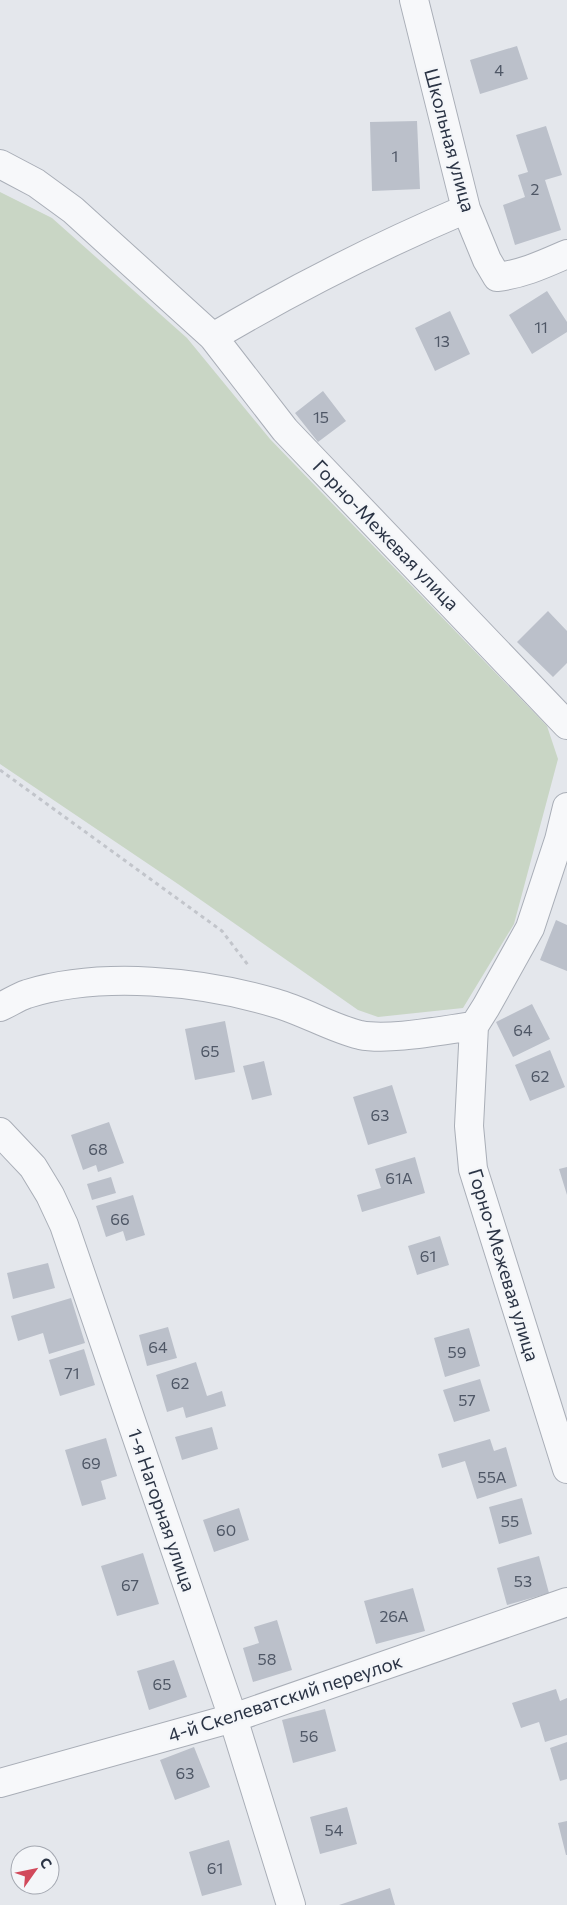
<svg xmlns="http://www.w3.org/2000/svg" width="567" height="1905" font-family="Commissioner,sans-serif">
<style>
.green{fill:#c9d6c5}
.building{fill:#bbc0ca}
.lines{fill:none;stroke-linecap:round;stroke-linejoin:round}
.minor-casing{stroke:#a9aeb7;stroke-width:30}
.path{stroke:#c2c5cb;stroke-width:3;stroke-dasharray:4 4;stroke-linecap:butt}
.minor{stroke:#f7f8fa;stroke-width:28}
.labels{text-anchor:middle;stroke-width:4.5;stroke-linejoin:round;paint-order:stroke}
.number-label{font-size:16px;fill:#4f5766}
.street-label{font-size:19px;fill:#2b3445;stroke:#f4f6f9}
</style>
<rect width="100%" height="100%" fill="#e4e7ec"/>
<path class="green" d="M0,192L52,218L187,338L270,439L547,726L558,759L514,924L463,1008L378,1017L358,1010L178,884L0,764Z"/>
<path class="building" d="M517,46L528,79L480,94L470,60Z
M417,121L420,189L372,191L370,122Z
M546,126L562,175L545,180L561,230L515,245L503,205L525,197L518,175L528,172L516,135Z
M547,291L567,322V332L532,354L509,315Z
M450,311L470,354L435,371L415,328Z
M323,391L346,421L318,442L295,413Z
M548,611L567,631V663L553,677L517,642Z
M556,920L567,925V971L540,960Z
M532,1004L550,1039L513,1057L496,1022Z
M225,1021L235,1072L195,1080L185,1029Z
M550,1050L565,1087L530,1101L515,1065Z
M264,1061L272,1095L252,1100L243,1066Z
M392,1085L407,1133L368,1145L353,1097Z
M109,1122L124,1163L98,1172L96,1165L83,1170L71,1135Z
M415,1157L425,1193L362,1212L357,1195L381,1188L375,1169Z
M567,1167V1195L559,1169Z
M111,1177L116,1193L92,1200L87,1184Z
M133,1195L145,1235L126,1241L123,1231L106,1237L96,1206Z
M440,1236L449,1265L417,1275L408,1246Z
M48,1263L55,1288L13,1299L7,1273Z
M71,1298L85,1343L49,1354L43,1333L18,1341L11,1316Z
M168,1327L177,1358L147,1366L139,1335Z
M469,1328L480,1366L445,1377L434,1338Z
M84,1349L95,1385L60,1396L49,1360Z
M196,1362L207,1396L222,1391L226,1406L186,1418L183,1407L167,1412L156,1375Z
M480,1379L490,1411L454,1422L443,1390Z
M212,1427L218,1449L182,1460L175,1437Z
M106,1438L117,1476L101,1481L106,1499L82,1506L65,1450Z
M490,1439L494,1451L506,1447L517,1486L477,1499L465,1461L442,1468L438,1454Z
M522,1498L532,1534L499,1544L489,1507Z
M239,1508L249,1540L214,1552L203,1520Z
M143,1553L159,1604L117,1616L101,1566Z
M539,1556L549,1593L507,1605L497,1568Z
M413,1588L425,1631L376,1644L364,1601Z
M277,1620L292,1670L253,1682L243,1648L259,1643L254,1627Z
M174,1660L187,1697L149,1710L137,1671Z
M556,1689L560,1701L567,1698V1735L545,1742L539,1722L521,1728L512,1703Z
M325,1709L336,1751L293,1763L282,1720Z
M567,1742V1779L560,1781L550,1748Z
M194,1747L210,1787L175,1800L160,1760Z
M347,1807L357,1844L320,1854L310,1817Z
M567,1821V1855H566L558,1823Z
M229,1840L242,1885L202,1896L189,1852Z
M390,1888L395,1905H339Z"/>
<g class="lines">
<defs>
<path id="minor" d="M414,0L466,209L487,260L497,277C523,274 544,264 567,254
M0,164L36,183L73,210L213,337L285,430L567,725
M213,337C294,289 379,246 466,209
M567,807L559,840L530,928L486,1007L474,1026L469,1126L473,1169L567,1469
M0,1007C9,1003 18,997 27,994C102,971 201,981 275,1003C304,1011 331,1028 360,1035C389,1041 443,1030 474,1026
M0,1132L33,1167L50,1195L64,1225L233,1718L291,1905
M0,1783L233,1718L567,1602"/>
</defs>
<use href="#minor" class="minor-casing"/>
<path class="path" d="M0,770L222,931L248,965"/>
<use href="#minor" class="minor"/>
</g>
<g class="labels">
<g class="number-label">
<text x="499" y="76">4</text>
<text x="395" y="162">1</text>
<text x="535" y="195">2</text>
<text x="541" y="333">11</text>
<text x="442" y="347">13</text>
<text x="321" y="423">15</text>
<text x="523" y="1036">64</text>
<text x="210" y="1057">65</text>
<text x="540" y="1082">62</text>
<text x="380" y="1121">63</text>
<text x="98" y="1155">68</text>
<text x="399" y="1184">61А</text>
<text x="120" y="1225">66</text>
<text x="428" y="1262">61</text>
<text x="158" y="1353">64</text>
<text x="457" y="1358">59</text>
<text x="72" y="1379">71</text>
<text x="180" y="1389">62</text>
<text x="467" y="1406">57</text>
<text x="91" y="1469">69</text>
<text x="492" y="1483">55А</text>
<text x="510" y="1527">55</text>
<text x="226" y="1536">60</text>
<text x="523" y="1587">53</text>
<text x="130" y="1591">67</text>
<text x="394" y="1622">26А</text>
<text x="267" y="1665">58</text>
<text x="162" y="1690">65</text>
<text x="309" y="1742">56</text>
<text x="185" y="1779">63</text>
<text x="334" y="1836">54</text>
<text x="215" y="1874">61</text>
</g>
<g class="street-label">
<text transform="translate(450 140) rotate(75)" y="7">Школьная улица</text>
<text transform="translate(386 535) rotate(46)" y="7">Горно-Межевая улица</text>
<text transform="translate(504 1265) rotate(73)" y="7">Горно-Межевая улица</text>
<text transform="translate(162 1510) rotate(71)" y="7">1-я Нагорная улица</text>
<text transform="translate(285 1698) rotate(-18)" y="7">4-й Скелеватский переулок</text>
</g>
</g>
<g transform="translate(35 1870) rotate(57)"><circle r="24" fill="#f4f6f9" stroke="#a4a8b1"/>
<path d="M0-4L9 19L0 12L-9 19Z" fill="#d1495b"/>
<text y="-8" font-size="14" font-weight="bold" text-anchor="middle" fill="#2b3445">С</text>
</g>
</svg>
